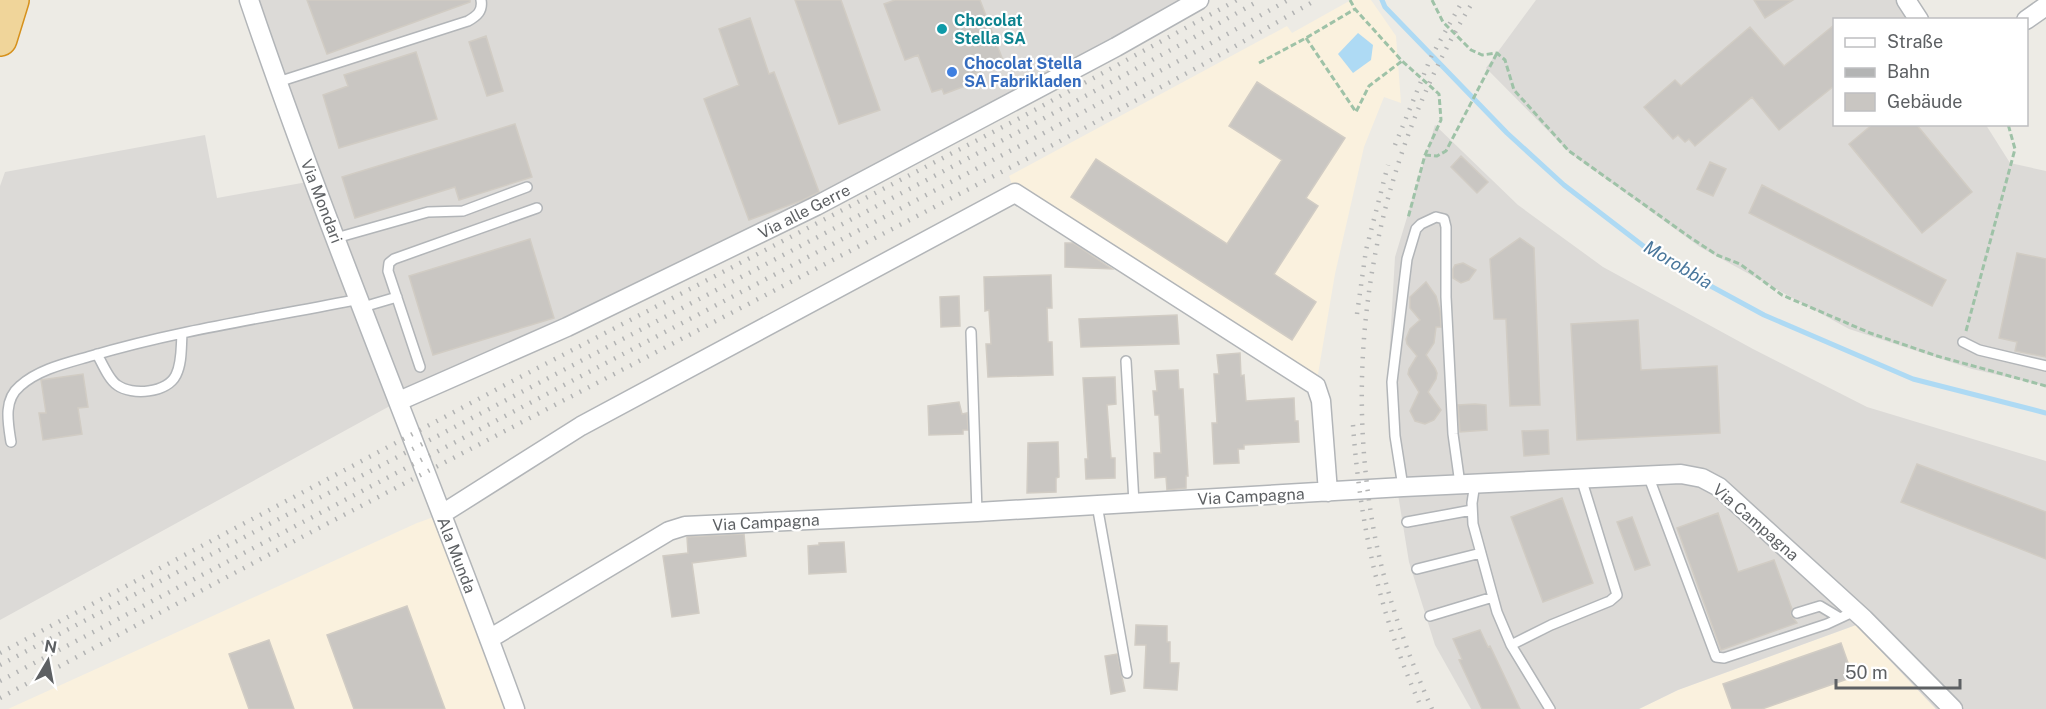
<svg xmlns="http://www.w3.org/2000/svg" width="2046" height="709" font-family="'Public Sans',sans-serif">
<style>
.commercial{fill:#faf1de}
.industrial{fill:#dcdad7}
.water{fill:#aedaf4}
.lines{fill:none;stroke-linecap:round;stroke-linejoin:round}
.stream{stroke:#aedaf4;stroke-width:5}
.building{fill:#c9c6c2;stroke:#d1ccc4;stroke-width:1.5}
.lane-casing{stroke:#b2b5b8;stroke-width:12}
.street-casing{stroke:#b2b5b8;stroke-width:21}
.highway-casing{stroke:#d6911c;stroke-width:36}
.path{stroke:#9ec2a7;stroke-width:3;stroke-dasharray:6 3;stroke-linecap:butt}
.lane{stroke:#fff;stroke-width:9}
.street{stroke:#fff;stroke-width:18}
.highway{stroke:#f0d59a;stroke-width:33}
.rail{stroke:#b3b4b4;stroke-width:4.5;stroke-dasharray:1.5 8;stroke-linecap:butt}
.culture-dot{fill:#0f9aa8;stroke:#fff;stroke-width:2}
.shop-dot{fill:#3f7fe0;stroke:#fff;stroke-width:2}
.labels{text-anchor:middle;stroke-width:4.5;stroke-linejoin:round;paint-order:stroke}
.culture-label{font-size:16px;font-weight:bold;fill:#0d838f;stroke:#fff;text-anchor:start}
.shop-label{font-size:16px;font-weight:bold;fill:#366cbe;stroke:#fff;text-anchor:start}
.street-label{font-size:16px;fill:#5d6063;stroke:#fff}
.water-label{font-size:18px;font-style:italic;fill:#4a779c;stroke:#fff}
</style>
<rect width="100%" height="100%" fill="#edebe5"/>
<path class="commercial" d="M1351,0H1371L1396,36L1401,103L1384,97L1364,147L1335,274L1316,386L1015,193L1009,176L1287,26L1292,33Z
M442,514L515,709H8L417,523Z
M1856,625L1936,709H1639L1678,690Z"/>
<path class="industrial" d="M249,0H1199L816,206L399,401L0,620V186L5,172L205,135L217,198L313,181Z
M1536,0H1906L1919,19L1834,20V124L1986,125L2010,163L2046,171V386L1972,369L1849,329L1700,247L1570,153L1486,68Z
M1435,125L1518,205L1603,267L1753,349L1867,407L2046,461V709H1936L1856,625L1678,690L1639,709H1471L1435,645L1409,562L1396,482L1387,394L1395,257Z"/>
<path class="water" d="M1358,33L1373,45L1371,60L1353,73L1338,54Z"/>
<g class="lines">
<path class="stream" d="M1382,0L1385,7L1507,133L1564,185L1659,258L1764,315L1913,379L2046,413"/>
</g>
<path class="building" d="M307,0H470V2L327,54Z
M795,0H841L880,110L839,124Z
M895,0H980L1004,63L975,73L978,81L944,94L942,89L932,92L918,55L905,60L884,4Z
M1754,0H1793L1765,18Z
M750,18L769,74L774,72L819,192L803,200L749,220L704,99L739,85L719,29Z
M1834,25V86L1779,130L1752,97L1695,146L1689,139L1685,142L1678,135L1673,139L1644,107L1675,80L1681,86L1750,27L1784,66Z
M486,36L503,91L487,96L469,42Z
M416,52L437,119L339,148L323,95L348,86L344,75Z
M1257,82L1345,138L1306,198L1318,206L1274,274L1316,302L1292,340L1071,197L1096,159L1227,244L1282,160L1229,126Z
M515,124L532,177L459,200L455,187L355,218L342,177Z
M1873,124H1916L1972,192L1922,233L1849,144Z
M1461,156L1488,182L1477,193L1451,167Z
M1710,162L1726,169L1713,196L1697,189Z
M1762,185L1946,280L1932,306L1749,213Z
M1520,238L1534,248L1540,405L1510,406L1506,319H1494L1490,259Z
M530,239L554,318L433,355L409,276Z
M1065,243H1073L1112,269L1065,267Z
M2017,253L2046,259V357L2015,351L2017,342L1999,338Z
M1463,263L1476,270L1469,280L1461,283L1453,278V269L1455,265Z
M1051,275L1052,308H1047L1048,342H1052L1053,375L988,377L986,344H991L990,326L989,310L985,311L984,277Z
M1426,282L1436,296L1440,311L1441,327H1436L1434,343L1426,355L1435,368L1437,373L1436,379L1428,392L1441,410L1434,420L1425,424L1415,421L1410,411L1419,392L1408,374L1409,369L1417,356L1407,344L1406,339L1410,329L1420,320L1410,308V297Z
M959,296L960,326L941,327L940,297Z
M1177,315L1179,344L1081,347L1079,319Z
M1638,320L1641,370L1717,366L1720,433L1577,440L1571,324Z
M1240,353L1241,376L1244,375L1246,401L1294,398L1295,421H1298L1299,442L1244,445V449H1238L1239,463L1214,464L1212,423H1217L1214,374H1219L1217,355Z
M1178,370L1179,389H1183L1188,476H1186V488L1167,490L1166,477L1155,478L1154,453H1161L1159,415H1155L1153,391H1157L1155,371Z
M83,374L88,407L78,408L82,434L43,440L39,413H46L41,380Z
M1115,377L1116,404L1107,405L1111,458H1115V478L1086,479L1085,459H1088L1083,378Z
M959,402L962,414L967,413L968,430H963V434L929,435L928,406Z
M1475,404L1486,405L1487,430L1460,432L1458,405Z
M1548,430L1549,454L1524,456L1522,431Z
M1058,442L1059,477L1056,478V492L1027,493L1028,443Z
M1917,464L2046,512V559L1901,502Z
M1562,498L1593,583L1543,602L1511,517Z
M1718,513L1738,572L1774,560L1792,609L1791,615L1797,623L1721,650L1677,528Z
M1632,517L1650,565L1635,570L1617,522Z
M744,534L746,556L692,563L699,613L672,617L663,556L688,553L687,537Z
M844,542L846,572L809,574L808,546L819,545V543Z
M407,606L445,709H354L327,635Z
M1136,625L1167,626V642H1170V663H1179L1177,690L1144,688L1146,645H1135Z
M1480,630L1488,647L1490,646L1520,709H1482L1459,660L1462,659L1453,639Z
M269,640L294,709H249L229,654Z
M1841,643L1853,677L1762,709H1732L1723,684Z
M1117,654L1125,691L1111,694L1105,656Z"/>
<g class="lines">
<defs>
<path id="lane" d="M278,82L468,21C477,16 483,11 481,0
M336,238L428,212L463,211L527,187
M363,307L397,297
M971,332L977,512
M1963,342L1979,350L2046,366
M97,354C102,363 109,380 117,385C132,396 167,393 176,375C182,363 181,348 182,334
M1126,361L1134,503
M420,367L388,271L389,263L394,259L537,208
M11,442C8,423 3,400 20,386C39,369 67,363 91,356C178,330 270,317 360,299
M1648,475L1716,657L1724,658L1827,624L1855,611
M1475,483L1472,503L1473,524L1497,612L1511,645L1550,709
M1403,487L1395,436L1392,382L1407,259L1416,229L1421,224L1436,217L1444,219L1446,227V297L1453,434L1460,484
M1097,505L1127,673
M1407,522L1472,510
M1417,569L1481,553
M1797,613L1820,606L1840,618
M1430,616L1493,597
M1511,645L1551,625L1610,601L1617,595L1581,478"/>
<path id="street" d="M249,0C330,239 429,472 515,709
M1906,0L1919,20
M2026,20L2046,6
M399,401L567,327L816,206L1116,47L1199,0
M442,514L581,426L1015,193L1316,386L1321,401L1328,492
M489,639L669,531L685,526L977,512L1403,487L1681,474L1702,478L1719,487L1864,619L1953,709"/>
<path id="highway" d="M0,39L12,0"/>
</defs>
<use href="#lane" class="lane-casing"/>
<use href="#street" class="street-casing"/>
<use href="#highway" class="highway-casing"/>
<path class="path" d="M1350,0L1355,9L1402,61L1439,94L1441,120L1425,155L1408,218
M1432,0L1443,22L1471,50L1482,55L1497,53L1505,60L1514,90L1569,151L1691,238L1717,255L1740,264L1782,295L1870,333L1937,356L2046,386
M1306,38L1356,112L1369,86L1402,61
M1259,63L1306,38L1355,9
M1425,155L1437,156L1446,151L1497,53
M1966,331L2015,149L2008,124"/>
<use href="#lane" class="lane"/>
<use href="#street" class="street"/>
<use href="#highway" class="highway"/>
<path class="rail" d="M1395,145L1431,57L1463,0
M1357,314L1366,250L1388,165
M1353,425C1360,526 1380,617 1422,709
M0,653L501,387L1018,119L1237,0
M0,665L1024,129L1191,39L1260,0
M0,681L1031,140L1197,51L1288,0
M0,698L317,529L1036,154L1204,64L1316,0
M1432,709C1407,653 1387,597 1375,537C1340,353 1375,159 1474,0"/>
</g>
<circle class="culture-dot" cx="942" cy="29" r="6"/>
<circle class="shop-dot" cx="952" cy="72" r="6"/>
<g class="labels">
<g class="culture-label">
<text x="954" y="26">Chocolat<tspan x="954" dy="18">Stella SA</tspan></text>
</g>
<g class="shop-label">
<text x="964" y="69">Chocolat Stella<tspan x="964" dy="18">SA Fabrikladen</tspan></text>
</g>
<g class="street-label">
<text transform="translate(322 201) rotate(69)" y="6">Via Mondari</text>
<text transform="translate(804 211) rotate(-27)" y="6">Via alle Gerre</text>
<text transform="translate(1251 496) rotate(-3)" y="6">Via Campagna</text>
<text transform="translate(766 522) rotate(-3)" y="6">Via Campagna</text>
<text transform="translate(1756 522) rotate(41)" y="6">Via Campagna</text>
<text transform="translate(457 555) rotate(69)" y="6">Ala Munda</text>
</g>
<g class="water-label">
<text transform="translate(1678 265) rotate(31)" y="6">Morobbia</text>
</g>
</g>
<rect x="1833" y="18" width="195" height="108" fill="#ffffff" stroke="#bebfc1" stroke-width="1.5"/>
<rect x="1845" y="38" width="30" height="9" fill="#ffffff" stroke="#bebfc1" stroke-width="1.5"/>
<text x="1887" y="48" font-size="18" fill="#5d6063">Straße</text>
<rect x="1845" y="68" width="30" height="9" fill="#b3b4b4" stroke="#bebfc1" stroke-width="1.5"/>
<text x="1887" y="78" font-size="18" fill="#5d6063">Bahn</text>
<rect x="1845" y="93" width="30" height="18" fill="#c9c6c2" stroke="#bebfc1" stroke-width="1.5"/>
<text x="1887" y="108" font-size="18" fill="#5d6063">Gebäude</text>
<g transform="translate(48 661) rotate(10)" stroke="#ffffff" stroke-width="4.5" paint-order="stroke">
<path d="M0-4.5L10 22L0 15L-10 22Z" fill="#5d6063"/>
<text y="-9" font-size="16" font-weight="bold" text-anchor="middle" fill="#5d6063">N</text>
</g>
<path d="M1836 679v9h124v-9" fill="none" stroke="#5d6063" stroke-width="3"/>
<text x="1845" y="679" font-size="18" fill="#5d6063" stroke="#ffffff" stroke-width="4.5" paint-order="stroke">50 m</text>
</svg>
